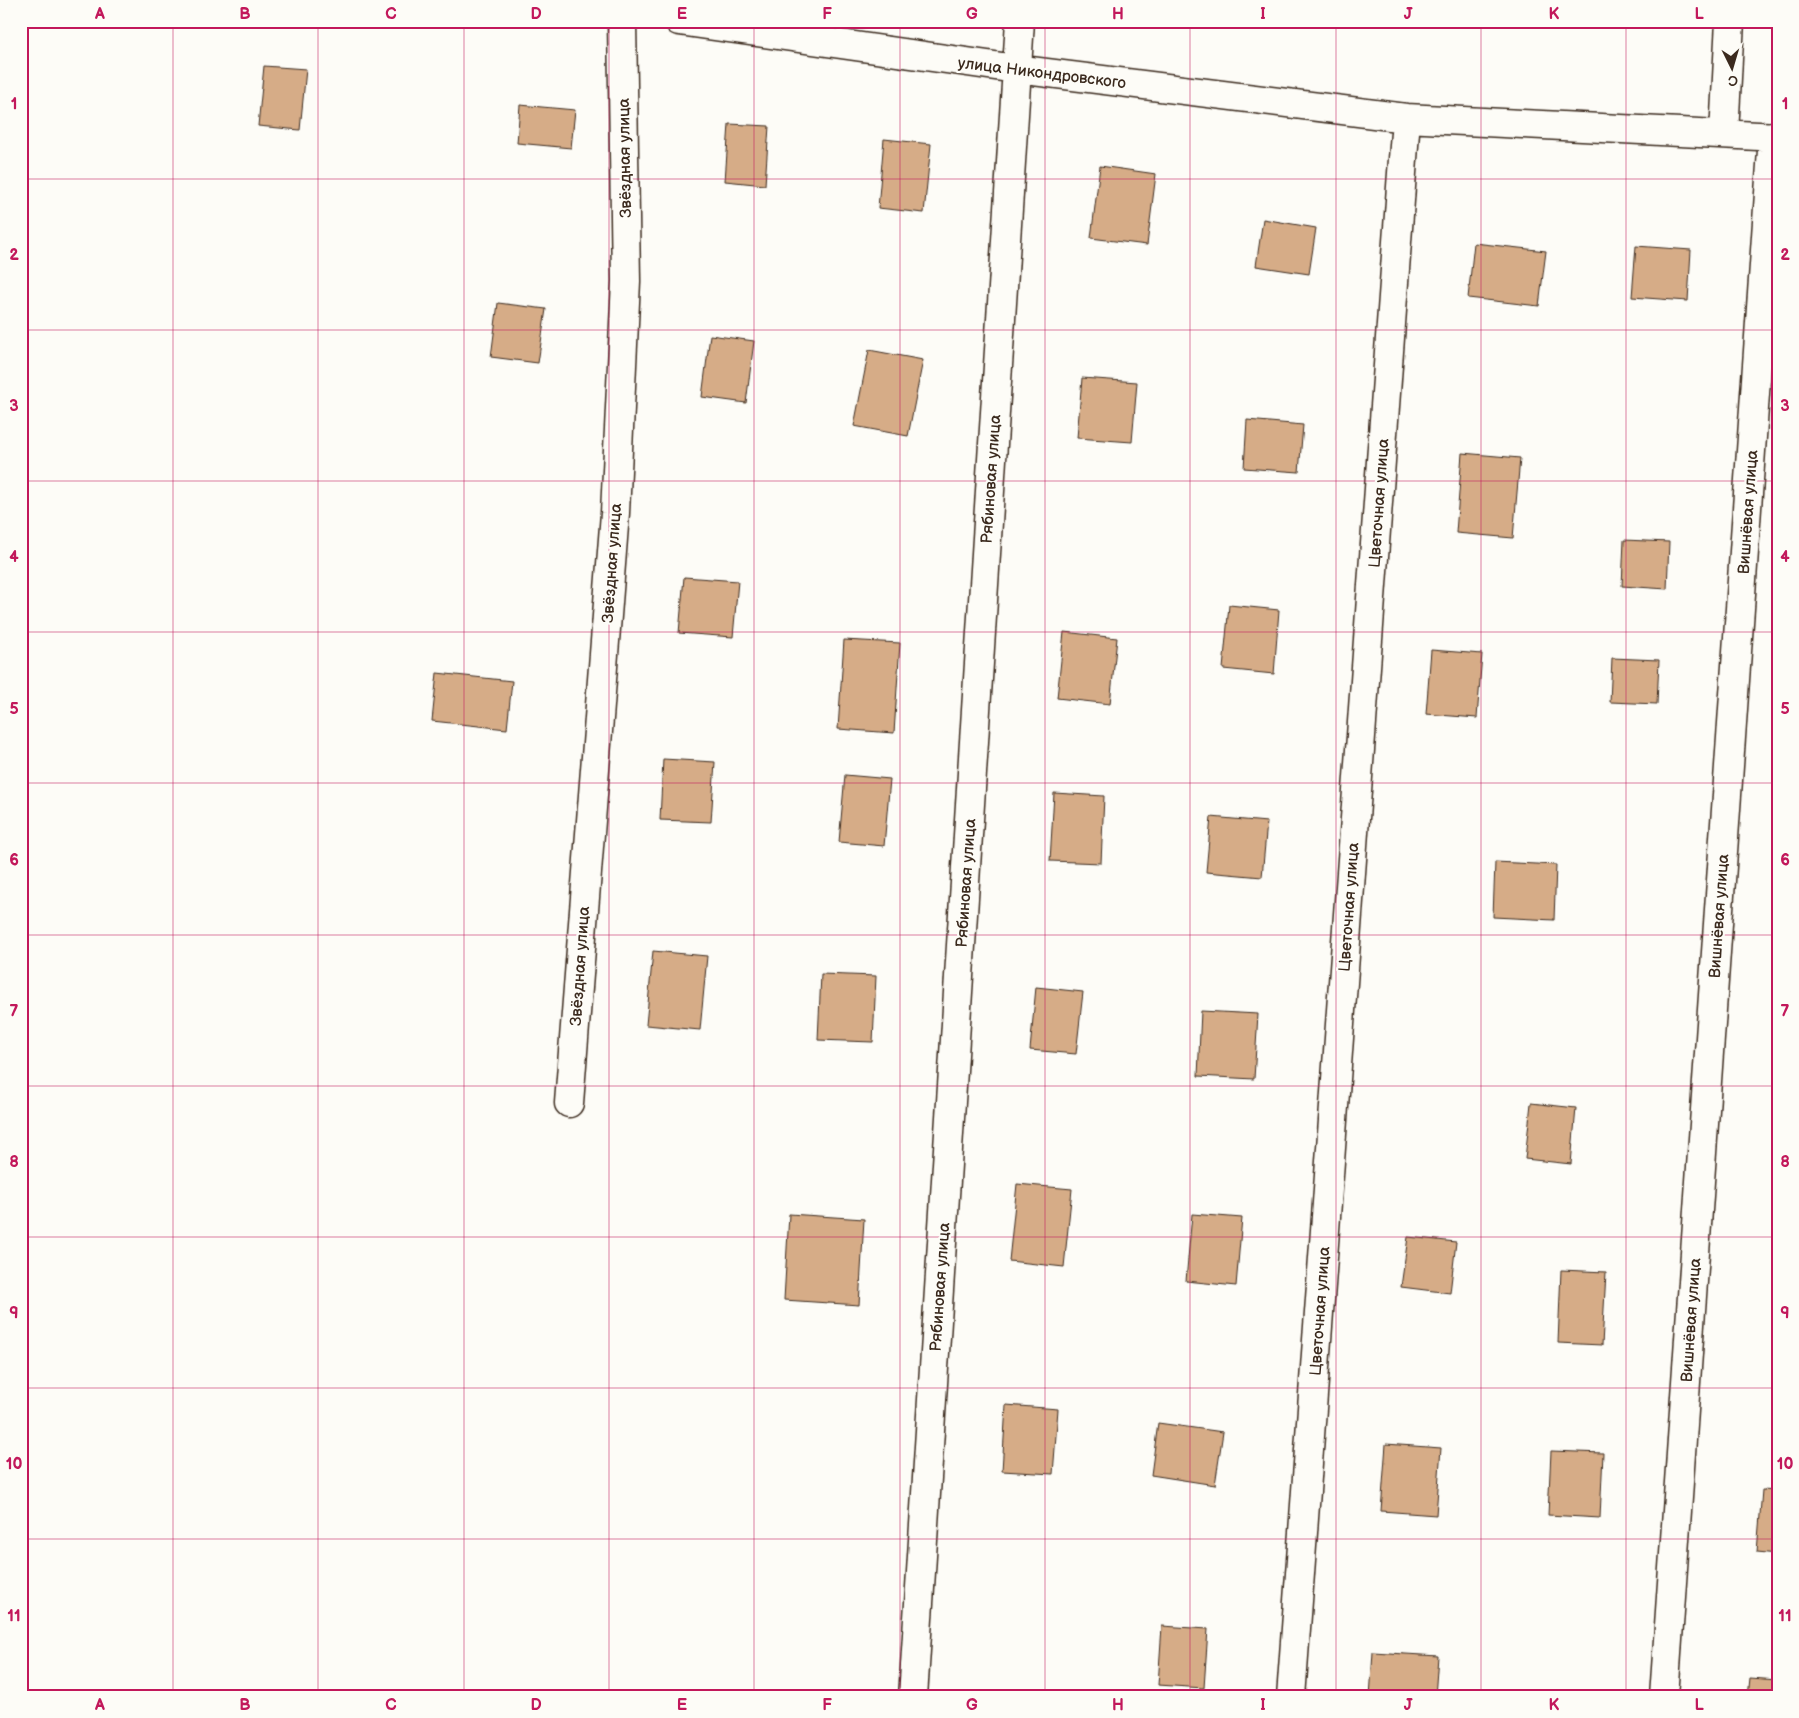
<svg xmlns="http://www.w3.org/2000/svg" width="1799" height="1718" font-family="'Balsamiq Sans',sans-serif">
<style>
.building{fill:#d6ac87;stroke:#3b2a1e}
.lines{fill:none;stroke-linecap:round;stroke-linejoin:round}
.minor-casing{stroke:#3b2a1e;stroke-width:31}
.minor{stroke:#fdfcf7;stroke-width:28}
.grid{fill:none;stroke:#c2185b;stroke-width:1;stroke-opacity:0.55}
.labels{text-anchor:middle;stroke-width:4.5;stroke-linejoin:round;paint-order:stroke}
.street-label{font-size:16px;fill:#3b2a1e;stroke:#fdfcf7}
.neatline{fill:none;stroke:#c2185b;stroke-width:2}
.grid-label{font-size:16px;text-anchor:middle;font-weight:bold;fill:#c2185b}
</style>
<rect width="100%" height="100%" fill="#fdfcf7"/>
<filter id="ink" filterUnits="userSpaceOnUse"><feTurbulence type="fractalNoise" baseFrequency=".02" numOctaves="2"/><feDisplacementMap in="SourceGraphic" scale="10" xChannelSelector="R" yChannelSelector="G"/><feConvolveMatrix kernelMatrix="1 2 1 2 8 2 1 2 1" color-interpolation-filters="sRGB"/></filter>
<g filter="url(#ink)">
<path class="building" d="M264,66L306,69L300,130L258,126Z
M520,105L575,110L571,148L517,143Z
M729,124L769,126L765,185L725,181Z
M884,139L931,144L924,213L878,208Z
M1100,166L1156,174L1147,245L1091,238Z
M1263,219L1316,228L1309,274L1256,266Z
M1474,243L1546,251L1539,306L1468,298Z
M1636,246L1691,250L1688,301L1632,297Z
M498,303L546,309L538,363L491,357Z
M710,335L754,341L746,403L702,397Z
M869,350L923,360L908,436L854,426Z
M1082,378L1137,382L1132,442L1077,438Z
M1247,420L1303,425L1299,472L1244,468Z
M1462,453L1520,458L1513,538L1456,533Z
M1624,540L1669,542L1667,589L1622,586Z
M684,577L738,581L733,637L679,633Z
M1229,605L1279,610L1274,674L1223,669Z
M1064,632L1117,638L1110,704L1057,698Z
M844,640L900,643L894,733L838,729Z
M1431,650L1482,654L1477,718L1426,714Z
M1612,658L1659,660L1657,704L1610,702Z
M437,673L512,681L507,729L432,721Z
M663,759L715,762L711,822L660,820Z
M845,775L890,779L884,846L839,842Z
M1054,793L1104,796L1101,863L1050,861Z
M1211,817L1267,822L1262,877L1206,872Z
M1495,862L1556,865L1554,920L1493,917Z
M653,951L707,956L700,1030L646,1025Z
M821,974L876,976L873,1042L818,1040Z
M1036,987L1083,992L1076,1054L1030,1050Z
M1201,1011L1258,1014L1254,1079L1198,1076Z
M1531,1103L1576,1108L1571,1164L1525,1159Z
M1017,1184L1072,1189L1064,1267L1009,1261Z
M789,1214L864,1219L859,1305L784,1300Z
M1192,1214L1242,1218L1236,1286L1186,1281Z
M1408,1237L1456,1242L1450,1293L1401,1287Z
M1561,1270L1606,1272L1602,1345L1558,1343Z
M1776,1271H1778V1319H1774Z
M1006,1405L1058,1409L1053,1474L1002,1471Z
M1158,1423L1223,1432L1215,1485L1151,1475Z
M1386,1444L1441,1448L1436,1515L1381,1511Z
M1551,1451L1603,1453L1600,1518L1548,1515Z
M1762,1490L1778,1491V1554L1757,1552Z
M1162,1626L1208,1629L1204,1688L1158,1685Z
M1373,1652L1438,1656L1435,1697H1370Z
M1750,1678L1778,1680V1697H1748Z
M1528,1692L1586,1695V1697H1528Z"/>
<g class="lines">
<defs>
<path id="minor" d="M679,21L1016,69L1406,118L1778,137
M1724,134L1730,21
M569,1103L615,513L626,281L622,21
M913,1697L1020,21
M1291,1697L1406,118
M1664,1697L1773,136"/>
</defs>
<use href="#minor" class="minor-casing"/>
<use href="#minor" class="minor"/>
</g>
</g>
<path class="grid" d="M173,21V1697M318,21V1697M464,21V1697M609,21V1697M754,21V1697M900,21V1697M1045,21V1697M1190,21V1697M1336,21V1697M1481,21V1697M1626,21V1697M21,179H1778M21,330H1778M21,481H1778M21,632H1778M21,783H1778M21,935H1778M21,1086H1778M21,1237H1778M21,1388H1778M21,1539H1778"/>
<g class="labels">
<g class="street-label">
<text transform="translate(1042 72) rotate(7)" y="6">улица Никондровского</text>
<text transform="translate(624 158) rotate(-91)" y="6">Звёздная улица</text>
<text transform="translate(990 479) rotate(-86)" y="6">Рябиновая улица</text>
<text transform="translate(1378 503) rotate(-86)" y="6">Цветочная улица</text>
<text transform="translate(1747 512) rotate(-86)" y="6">Вишнёвая улица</text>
<text transform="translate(611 563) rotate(-86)" y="6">Звёздная улица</text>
<text transform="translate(965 883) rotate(-86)" y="6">Рябиновая улица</text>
<text transform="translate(1348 907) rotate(-86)" y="6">Цветочная улица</text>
<text transform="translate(1718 916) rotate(-86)" y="6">Вишнёвая улица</text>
<text transform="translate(579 966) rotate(-86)" y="6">Звёздная улица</text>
<text transform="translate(939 1287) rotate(-86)" y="6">Рябиновая улица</text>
<text transform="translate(1319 1311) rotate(-86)" y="6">Цветочная улица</text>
<text transform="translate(1690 1320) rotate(-86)" y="6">Вишнёвая улица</text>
</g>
</g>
<rect width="1799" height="1718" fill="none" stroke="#fdfcf7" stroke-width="55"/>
<g transform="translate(1732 68) rotate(175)" stroke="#fdfcf7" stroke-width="4" paint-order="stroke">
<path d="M0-4L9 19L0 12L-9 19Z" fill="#3b2a1e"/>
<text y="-8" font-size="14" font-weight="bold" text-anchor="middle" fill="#3b2a1e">С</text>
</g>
<rect x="28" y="28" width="1744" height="1662" class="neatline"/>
<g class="grid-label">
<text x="100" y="19">A</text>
<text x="245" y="19">B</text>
<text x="391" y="19">C</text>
<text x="536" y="19">D</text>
<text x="682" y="19">E</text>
<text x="827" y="19">F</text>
<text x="972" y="19">G</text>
<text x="1118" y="19">H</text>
<text x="1263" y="19">I</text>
<text x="1408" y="19">J</text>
<text x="1554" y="19">K</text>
<text x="1699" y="19">L</text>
<text x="14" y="109">1</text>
<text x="1785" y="109">1</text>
<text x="14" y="260">2</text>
<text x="1785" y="260">2</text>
<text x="14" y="411">3</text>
<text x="1785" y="411">3</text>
<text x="14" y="562">4</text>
<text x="1785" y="562">4</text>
<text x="14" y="714">5</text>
<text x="1785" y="714">5</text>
<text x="14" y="865">6</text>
<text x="1785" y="865">6</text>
<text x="14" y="1016">7</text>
<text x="1785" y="1016">7</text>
<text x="14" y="1167">8</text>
<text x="1785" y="1167">8</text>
<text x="14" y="1318">9</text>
<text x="1785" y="1318">9</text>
<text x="14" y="1469">10</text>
<text x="1785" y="1469">10</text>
<text x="14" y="1621">11</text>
<text x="1785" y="1621">11</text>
<text x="100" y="1710">A</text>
<text x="245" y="1710">B</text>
<text x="391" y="1710">C</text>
<text x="536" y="1710">D</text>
<text x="682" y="1710">E</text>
<text x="827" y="1710">F</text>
<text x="972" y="1710">G</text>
<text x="1118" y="1710">H</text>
<text x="1263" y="1710">I</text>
<text x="1408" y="1710">J</text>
<text x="1554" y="1710">K</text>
<text x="1699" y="1710">L</text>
</g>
</svg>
